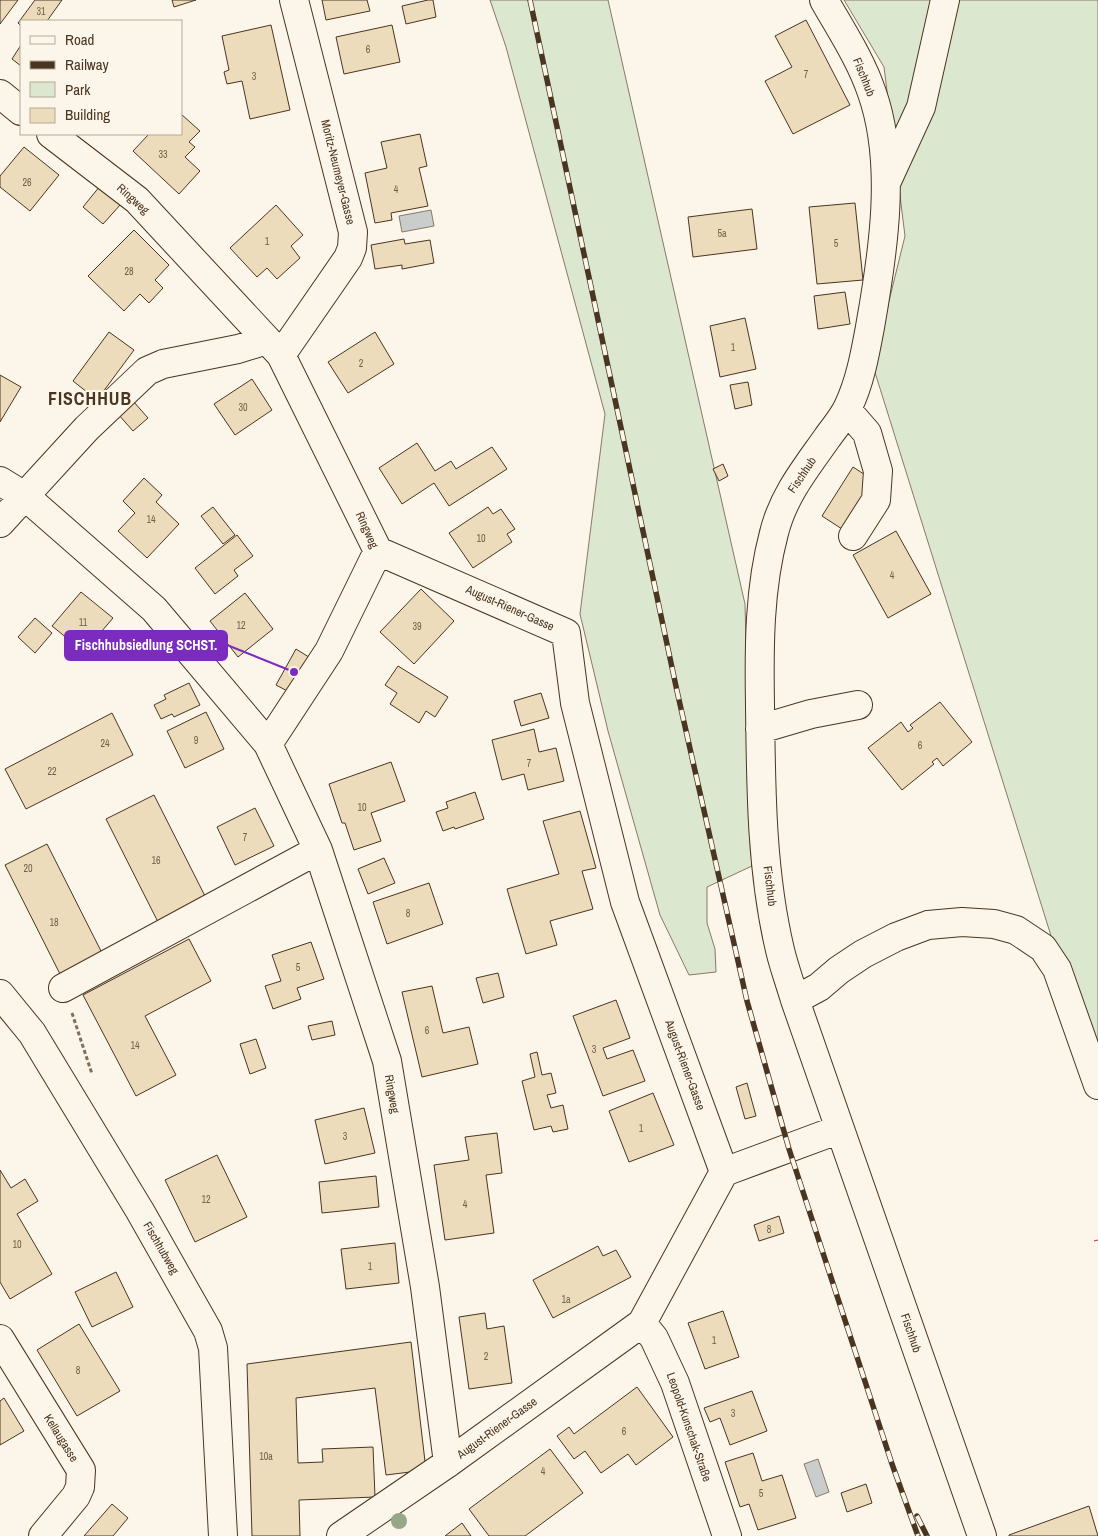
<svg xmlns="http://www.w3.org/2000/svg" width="1098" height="1536" font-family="'Archivo Narrow',sans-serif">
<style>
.green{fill:#dce7d0;stroke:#887966}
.water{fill:#c9cecd;stroke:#887966}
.building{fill:#ecdcbc;stroke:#4a3520}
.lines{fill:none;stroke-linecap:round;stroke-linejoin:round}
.minor-casing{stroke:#4a3520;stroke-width:30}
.path{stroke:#7f6f5c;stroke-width:3;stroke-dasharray:4 2.5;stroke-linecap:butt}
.minor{stroke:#fbf6e9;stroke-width:28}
.rail-casing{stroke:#4a3520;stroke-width:5.5}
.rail{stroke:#fbf6e9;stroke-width:4;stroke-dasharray:11;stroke-linecap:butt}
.power{stroke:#c62828;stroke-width:1;stroke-dasharray:18 4 2.5 4;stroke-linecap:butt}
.tree{fill:#96a887}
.labels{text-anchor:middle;stroke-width:4;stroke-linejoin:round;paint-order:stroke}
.number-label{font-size:10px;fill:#725f47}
.street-label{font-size:12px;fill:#4a3520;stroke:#fbf6e9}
.district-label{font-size:18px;font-weight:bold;letter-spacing:1px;fill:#4a3520;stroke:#fbf6e9}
.leader{fill:none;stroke:#7b2cbf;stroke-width:2}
.callout-dot{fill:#7b2cbf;stroke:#fbf6e9;stroke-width:2}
.callout{fill:#7b2cbf;stroke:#7b2cbf;stroke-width:2}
.callout-label{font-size:14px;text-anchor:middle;font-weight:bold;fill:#fff}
</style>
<rect width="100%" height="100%" fill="#fbf6e9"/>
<path class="green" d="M490,0H608L745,604L752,866L707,887V923L715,949L716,972L689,975L660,915L608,731L580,614L605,414L506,47Z
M844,0H1098V1078L1087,1051L873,366L905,236L884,67Z"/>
<path class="water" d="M431,210L434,226L402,232L399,216Z
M818,1459L829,1492L816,1497L804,1464Z"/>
<path class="building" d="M0,0H18L0,24Z
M35,0H62L47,21H21V26L18,23Z
M172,0H196L174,7Z
M322,0H367L370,11L326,20Z
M428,0H433L436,17L406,24L402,6Z
M806,20L850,105L793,134L765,81L792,67L775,36Z
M271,25L290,110L250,119L242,81L227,84L224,72L229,70L222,36Z
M392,25L400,62L344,74L336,37Z
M21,45V66L12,59Z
M181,114L200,131L189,142L195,147L185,157L200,171L179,194L133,151L149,134H181Z
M420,134L427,166L419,168L428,206L391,213L392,220L375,223L365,173L387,168L381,142Z
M24,147L59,175L30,211L0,187V176Z
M100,186L121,204L103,224L83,207Z
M855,203L863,280L817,284L809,207Z
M276,205L303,235L291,246L300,258L277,279L267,268L257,277L230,248Z
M752,209L757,249L693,257L688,217Z
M134,230L169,265L155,280L163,288L149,303L140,294L124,311L88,276Z
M404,239L405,244L430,240L434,263L402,269V265L375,269L371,245Z
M845,292L850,324L818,329L814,296Z
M745,318L756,369L720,377L710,326Z
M109,332L134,350L97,400L73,381Z
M375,332L394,364L348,393L328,362Z
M0,375L21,387L0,422Z
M252,379L272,410L235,435L214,404Z
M748,382L752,405L735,409L730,385Z
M133,401L148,418L133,431L118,414Z
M417,443L435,471L451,461L456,469L492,447L507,469L449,506L434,483L402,504L379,468Z
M723,464L728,476L719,481L713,469Z
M853,467L873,480L842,529L822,516Z
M144,478L162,495L156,502L179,524L147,558L118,531L135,513L123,501Z
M213,507L235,535L223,544L201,516Z
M488,507L493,514L501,509L515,529L507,534L512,542L473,568L449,533Z
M896,531L931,594L888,618L853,555Z
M237,535L253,556L234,570L238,576L215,594L195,568Z
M421,589L454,621L414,664L380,632Z
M81,592L113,618L84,652L52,626Z
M245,593L273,629L238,657L210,621Z
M35,618L52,633L35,653L18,637Z
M296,649L312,659L293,694L276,685Z
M398,666L448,697L435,717L426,711L419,723L390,704L397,693L385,685Z
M189,683L200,705L174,717L172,714L161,719L154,705L166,699L164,695Z
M541,693L549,718L521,726L514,701Z
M940,702L972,742L943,766L937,758L932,762L934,764L902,790L868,748L901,722L908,732L913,728L910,725Z
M206,712L224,749L185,768L167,731Z
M112,713L133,755L26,809L5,769Z
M534,729L539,752L556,748L564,781L528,790L524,774L502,780L492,740Z
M391,762L405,801L371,813L381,841L354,850L345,823H342L329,784Z
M475,792L484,819L455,829L454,827L443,831L436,812L448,808L446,802Z
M154,795L207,900L159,924L106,819Z
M255,808L274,846L235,865L217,827Z
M580,811L596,868L582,871L593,909L550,921L557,945L526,954L507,889L559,874L543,821Z
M47,844L103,955L61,976L5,865Z
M384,858L395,883L368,894L358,869Z
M429,883L443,924L387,944L373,902Z
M189,939L211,981L145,1016L176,1075L136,1096L83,995Z
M311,942L324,979L297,988L301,999L273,1009L265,986L281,981L272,955Z
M498,973L504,997L483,1003L476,978Z
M432,986L443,1033L469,1027L478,1064L422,1077L402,992Z
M616,1000L630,1038L603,1048L607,1059L633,1050L645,1081L603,1096L573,1016Z
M332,1021L335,1035L312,1040L308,1026Z
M256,1039L266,1068L250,1074L240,1044Z
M537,1052L542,1075L551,1073L556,1093L547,1095L551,1108L563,1105L568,1129L553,1132L551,1126L534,1130L522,1081L535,1077L530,1054Z
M747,1083L756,1116L745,1119L736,1087Z
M653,1093L674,1145L629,1162L609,1111Z
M364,1108L375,1153L325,1164L315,1120Z
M497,1133L502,1173L486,1175L494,1233L445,1240L434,1165L469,1160L465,1137Z
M217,1155L247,1217L195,1242L165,1180Z
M0,1170L11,1188L25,1179L38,1201L17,1214L52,1274L10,1299L0,1282Z
M376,1176L379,1207L322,1213L319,1182Z
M779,1216L784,1233L759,1241L754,1225Z
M395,1243L399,1283L346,1289L341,1249Z
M598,1246L603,1256L616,1250L631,1277L553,1318L533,1280Z
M116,1272L133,1307L92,1327L75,1292Z
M723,1311L739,1357L705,1369L688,1323Z
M485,1313L487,1329L504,1326L512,1383L469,1389L459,1317Z
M79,1324L120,1391L77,1416L37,1350Z
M411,1342L426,1470L386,1475L375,1388L296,1398L298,1463L323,1462L322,1449L373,1447L375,1497L299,1500L300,1536H252L247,1364Z
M637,1387L673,1437L636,1465L628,1454L601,1473L585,1451L574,1459L557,1436L569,1427L574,1434Z
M752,1391L767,1431L730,1445L720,1418L710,1422L704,1408Z
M4,1398L24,1431L0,1445V1401Z
M550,1449L583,1493L525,1536H489L469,1509Z
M753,1453L762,1481L782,1475L796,1518L758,1530L749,1504L740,1507L725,1462Z
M866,1484L872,1503L847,1512L841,1493Z
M112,1504L128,1518L113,1536H84Z
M1089,1506L1098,1536H1009V1535Z
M462,1523L471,1536H445Z"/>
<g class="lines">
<defs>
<path id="minor" d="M824,0C841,30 861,60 872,93C897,164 883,254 870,327C865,354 860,382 848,407C843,418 834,428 827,438C806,468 783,496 774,533C759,589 759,647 760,705C761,786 761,870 780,950C784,967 790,983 795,1000L982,1536
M0,94L21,111
M51,134L137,200L281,355L378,551L329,651L268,744
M887,181L921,107L945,0
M281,355L348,258L352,248L353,232L294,0
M847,410L867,433L878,471L876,500L853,536
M0,481L26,497L154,609L268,744L318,850L387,1061L425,1287L448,1463
M0,523L87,428L147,371L163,364L238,349L267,340
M760,729L811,714L858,705
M63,988L318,850
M0,994L32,1033L140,1211L208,1331L213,1348L223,1536
M795,1000L819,987L839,970L863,954L896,937L928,925L962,922L994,924L1016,930L1043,948L1057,969L1098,1085
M724,1172L840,1129
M642,1323L654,1338L675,1383L727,1536
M0,1339L81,1470L80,1487L76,1496L43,1536
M341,1536L448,1463L642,1323L724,1172L625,902L575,703L566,633L378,551"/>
</defs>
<use href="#minor" class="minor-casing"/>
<path class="path" d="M72,1013L92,1074"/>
<use href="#minor" class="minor"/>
<defs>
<path id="rail" d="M530,0L677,691L747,1001L789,1149L892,1464L918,1536
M917,1516L927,1536"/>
</defs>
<use href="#rail" class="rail-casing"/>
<use href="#rail" class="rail"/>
<path class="power" d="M1094,1241L1098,1240"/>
</g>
<circle class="tree" cx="399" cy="1521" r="8"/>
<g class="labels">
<g class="number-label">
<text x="41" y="15">31</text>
<text x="368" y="53">6</text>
<text x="806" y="78">7</text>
<text x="254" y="80">3</text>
<text x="163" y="158">33</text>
<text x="27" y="186">26</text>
<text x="396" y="193">4</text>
<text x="722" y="237">5a</text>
<text x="267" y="245">1</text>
<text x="836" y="247">5</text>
<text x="129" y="275">28</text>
<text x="733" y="351">1</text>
<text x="361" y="367">2</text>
<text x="243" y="411">30</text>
<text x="151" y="523">14</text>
<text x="481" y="542">10</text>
<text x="892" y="579">4</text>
<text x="83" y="626">11</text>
<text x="241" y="629">12</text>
<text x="417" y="630">39</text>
<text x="196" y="744">9</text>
<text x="105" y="747">24</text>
<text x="920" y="749">6</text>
<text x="529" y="767">7</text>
<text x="52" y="775">22</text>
<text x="362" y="811">10</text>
<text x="245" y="841">7</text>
<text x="156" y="864">16</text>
<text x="28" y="872">20</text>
<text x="408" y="917">8</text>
<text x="54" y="926">18</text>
<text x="298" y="971">5</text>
<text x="427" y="1034">6</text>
<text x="135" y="1049">14</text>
<text x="594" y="1053">3</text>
<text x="641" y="1132">1</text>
<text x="345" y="1140">3</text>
<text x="206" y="1203">12</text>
<text x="465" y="1208">4</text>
<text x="769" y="1233">8</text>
<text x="17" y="1248">10</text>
<text x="370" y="1270">1</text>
<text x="566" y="1303">1a</text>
<text x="714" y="1344">1</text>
<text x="486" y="1360">2</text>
<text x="78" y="1374">8</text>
<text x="733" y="1417">3</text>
<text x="624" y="1435">6</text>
<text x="266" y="1460">10a</text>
<text x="543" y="1475">4</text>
<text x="761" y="1497">5</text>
</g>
<g class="street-label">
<text transform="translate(864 77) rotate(68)" y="4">Fischhub</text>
<text transform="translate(338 172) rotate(76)" y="4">Moritz-Neumeyer-Gasse</text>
<text transform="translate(133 199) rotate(42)" y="4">Ringweg</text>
<text transform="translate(802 475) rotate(-56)" y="4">Fischhub</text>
<text transform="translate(367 530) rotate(66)" y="4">Ringweg</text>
<text transform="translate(510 608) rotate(24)" y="4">August-Riener-Gasse</text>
<text transform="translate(770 886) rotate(83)" y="4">Fischhub</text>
<text transform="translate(685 1065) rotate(70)" y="4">August-Riener-Gasse</text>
<text transform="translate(392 1094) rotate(80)" y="4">Ringweg</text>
<text transform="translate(161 1248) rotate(60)" y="4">Fischhubweg</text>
<text transform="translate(911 1333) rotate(71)" y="4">Fischhub</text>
<text transform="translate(689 1427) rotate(71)" y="4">Leopold-Kunschak-Straße</text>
<text transform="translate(497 1428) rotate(-36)" y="4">August-Riener-Gasse</text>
<text transform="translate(61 1438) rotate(58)" y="4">Kellaugasse</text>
</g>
<g class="district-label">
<text x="90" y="405">FISCHHUB</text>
</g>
</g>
<path class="leader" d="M294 672L227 645"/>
<circle class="callout-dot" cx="294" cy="672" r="5"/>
<rect class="callout" x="65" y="631" width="162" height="29" rx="5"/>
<g class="callout-label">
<text x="146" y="650">Fischhubsiedlung SCHST.</text>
</g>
<rect x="20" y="20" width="162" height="115" fill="#fbf6e9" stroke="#b4a999"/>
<rect x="30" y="36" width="25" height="8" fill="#fbf6e9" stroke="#b4a999"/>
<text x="65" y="45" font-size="15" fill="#4a3520">Road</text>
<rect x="30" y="61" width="25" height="8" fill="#4a3520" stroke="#b4a999"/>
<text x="65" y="70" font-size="15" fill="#4a3520">Railway</text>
<rect x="30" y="82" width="25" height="15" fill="#dce7d0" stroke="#b4a999"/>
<text x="65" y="95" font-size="15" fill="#4a3520">Park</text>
<rect x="30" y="108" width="25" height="15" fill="#ecdcbc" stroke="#b4a999"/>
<text x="65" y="120" font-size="15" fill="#4a3520">Building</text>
</svg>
